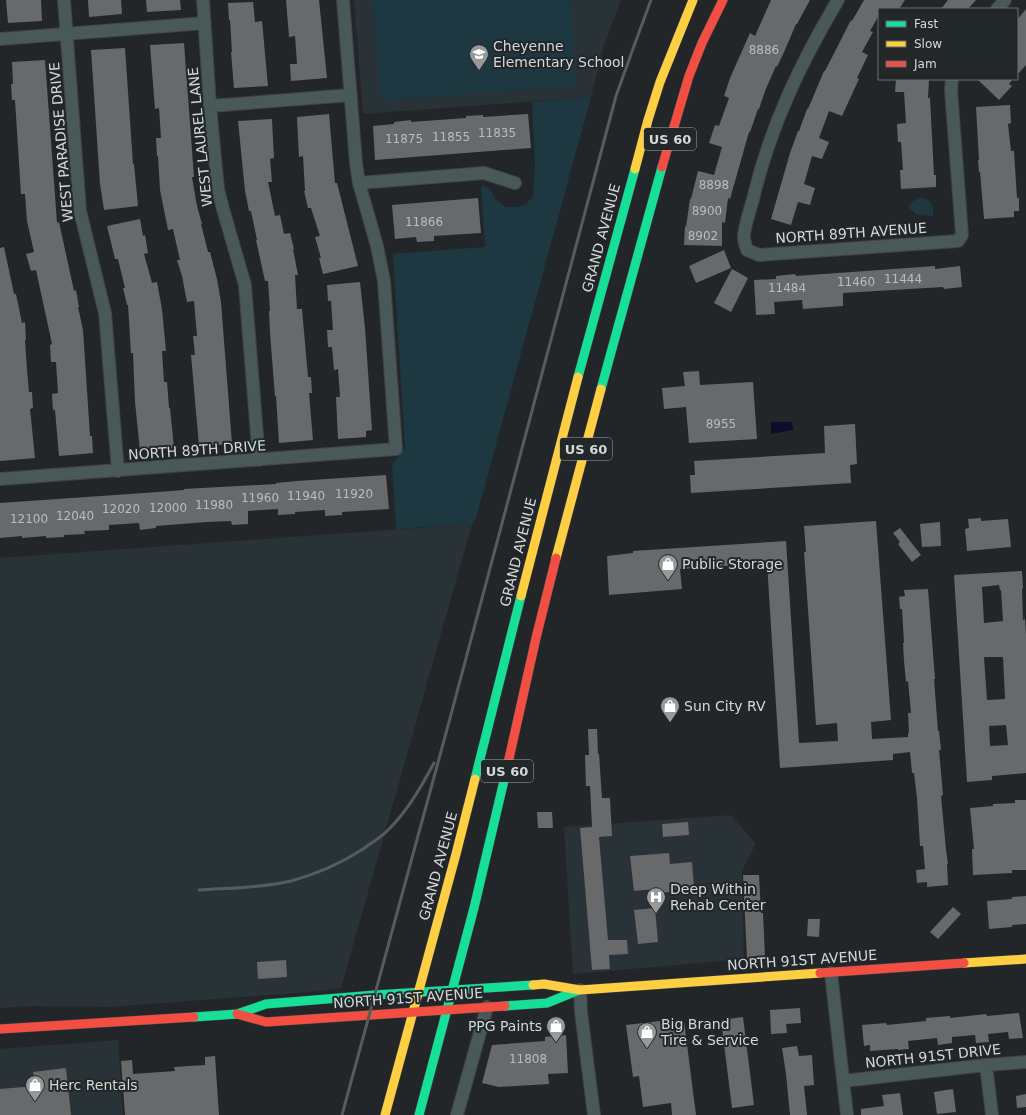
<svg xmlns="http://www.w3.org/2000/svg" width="1026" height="1115" font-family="'DejaVu Sans',sans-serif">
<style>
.built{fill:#293236}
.green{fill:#1d3841}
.water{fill:#0b0d2a}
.building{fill:#67696b;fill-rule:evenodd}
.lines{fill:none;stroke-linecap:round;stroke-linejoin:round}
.street-casing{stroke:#404243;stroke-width:14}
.fast-casing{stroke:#404243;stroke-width:10}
.slow-casing{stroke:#404243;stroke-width:10}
.jam-casing{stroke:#404243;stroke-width:10}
.street{stroke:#495858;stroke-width:12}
.fast{stroke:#16e098;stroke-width:9}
.slow{stroke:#ffcf43;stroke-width:9}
.jam{stroke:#f24e42;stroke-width:9}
.rail{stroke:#545d5e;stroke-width:3}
.labels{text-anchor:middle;stroke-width:4;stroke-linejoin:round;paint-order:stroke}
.number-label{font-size:12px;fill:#babcbe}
.shield{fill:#222729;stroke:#9fa3a4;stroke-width:1}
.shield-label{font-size:13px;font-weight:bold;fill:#d5d8d9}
.poi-label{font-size:14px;fill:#d5d8d9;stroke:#222729;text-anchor:start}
.street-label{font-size:14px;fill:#d5d8d9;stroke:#222729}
</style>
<rect width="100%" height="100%" fill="#232628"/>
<path class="built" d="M354,0H621L604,45L591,97L363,114Z
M472,524L341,988L323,991L109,1007L30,1006L0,1008V558Z
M731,815L756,844L742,870L744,959L573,974L564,827Z
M118,1040L123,1115H0V1049Z"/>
<path class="green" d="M372,0H571L575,86L381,101Z
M591,97L476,518L472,524L396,529L392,465L405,448L393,254L485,247L481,185L490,189L496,200L506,207H517L526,204L533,196L535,162L532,102Z
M923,198C932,200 934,207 933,216L917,215L908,207C912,201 915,199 923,198Z"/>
<path class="water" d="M771,422H792L793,430L771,434Z"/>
<path class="building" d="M6,0H41L42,21L8,23Z
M88,0H121L122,14L89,17Z
M146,0H180L181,10L147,12Z
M286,0H319L327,78L291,81L290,64H297L295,36L289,37Z
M771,0H810L797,24H796L785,50L777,67L776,66L765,91L759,109H758L750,132H749L730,199L728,198L725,223L722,222V246L684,245L685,226L686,227L690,199H691L698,171L714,175L722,147L709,143L715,125L719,126L729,98L724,96L730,78L750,33L755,36Z
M864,0H905L899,9H879V15L870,31L873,32L862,52L868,55L857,78L859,79L842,116L829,111L819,138L829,142L822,159L812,156L804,184L815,188L810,205L798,202L791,225L771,219L790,153L798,131H799L807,109H808L824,71H825L851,20L852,21Z
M948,0H976L968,9H941Z
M253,2L255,22L262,21L268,86L234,88L231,52H232L230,20H229L228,3Z
M1026,9V65L1017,75V20Z
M184,43L194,177H192L197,206L202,224H201L208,252H210L217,279L221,302L232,444L199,446L191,355H195L193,336H197L194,301L187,302L182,276L177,260H180L173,229L168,230L160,190L158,156H157L156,138H161L159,108L155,109L150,45Z
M125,48L133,164H134L138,206L104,210L100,184L91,50Z
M45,60L57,223L59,222L74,291L76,290L79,307H78L83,330L90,436H92L93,453L59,456L55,410H53L52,394L58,393L56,362H51L50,345L52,344L36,270L31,271L26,254L34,252L27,221L25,194H21L15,100H12L11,84H13L12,62Z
M896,79H929L928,98H930L934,175H936V187L901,189L900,170H903L901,142H898L897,124L906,123L904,92H895Z
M977,79H1013L1009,84L1012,86L999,100Z
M1010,105L1011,123L1008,124L1011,151H1014L1017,198H1019V211H1014V217L984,219L980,172H979L978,160H979L976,107Z
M329,114L335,183H337L358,266L323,274L319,258H321L315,237L320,236L311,208H308L304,191H305L303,156L299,157L297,117Z
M528,114L531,148L375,160L373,126L394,124V122L411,120V122L466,118V116L483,115V117Z
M272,119L274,158L270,159L272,182H268L275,216L280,215L284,234L290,233L294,249H293L298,275H295L297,309H302L308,377H311L312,393H309L313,440L279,443L276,396H275L270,333L269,311H270L268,281H265L256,240H257L251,211H249L245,191L238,121Z
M478,198L481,233L434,236V241L417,242L416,237L395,239L392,205Z
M140,219L143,236L145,235L148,253L144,254L152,283L157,282L162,309L166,351H162L164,382H167L169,408H170L174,448L140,451L135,402L133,353H131L128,305H127L123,288H125L118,259H115L107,226Z
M4,247L14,294H16L22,323L25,322L26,340H25L27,370L29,392H32L33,408L30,409L35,458L0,461V248Z
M724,250L731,268L696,283L689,266Z
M935,266V269L960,266L962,287L944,289L943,287L843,293V306L803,309L802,300L774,302L775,314L756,315L754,280L776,279V276L795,274L796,276Z
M732,269L748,278L731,312L714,303Z
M360,282L365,328L372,430L366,431V437L338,439L336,397H340L338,369L334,370L332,347H328L327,330H333L331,301H328L327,285Z
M699,371L700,385L753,382L757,439L689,443L686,407L664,409L662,388L685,386L683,372Z
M855,424L857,464L850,465L851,483L691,493L690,475H695L694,461L825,453L824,426Z
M386,475L389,509L342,512V515L325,516V510L295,512V514L278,515V509L248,511V524L232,525L231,521L207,522L156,526V528L140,530L139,523L109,525V530L84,531L85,534L64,535V537L46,538V536L22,538V536L0,538V503L158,492L184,490V489L276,484V483L297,481Z
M981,518V521L1008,519L1011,547L967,551L965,529L969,528L968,519Z
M876,521L891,720L871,722L872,739L908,737V733H909L908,713H911L908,681L906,682L904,661L903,643H904L902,609H900L899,597L905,596L904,590L928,589L935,679H934L938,731H939L941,750H939L943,795L941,796L946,850L948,864H947L948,885L927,887V882L917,883L916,870L925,869L923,846H920L917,798L914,773H912L910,752L893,754V760L780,768L767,563L680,569L682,589L609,595L607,556L633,553V551L786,541L799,743L838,741L837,723L816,725L804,552H806L804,526Z
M940,522L941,546L922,547L920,524Z
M900,528L921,555L912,562L898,544L900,542L893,533Z
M1022,571L1023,588L1022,589L1023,620L1025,619L1026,634V773L992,776V780L967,782L954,575ZM999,585L1000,590H1001L1003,621L984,623L982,587ZM984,657H1003L1005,699L987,700ZM1006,725L1008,745L990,746L989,726Z
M588,729H597L598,754H599L602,798H610L612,836L599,837L608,940H627L628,954L609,955L610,969L592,970L580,828L592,827L590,786H586L585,755H589Z
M1015,800H1026V870H1012V873L973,875L972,849H974L970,808L993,806V804L1015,803Z
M537,812H552L553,828H538Z
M688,822L689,835L663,837L662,824Z
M669,853L670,864L692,862L694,887L672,889V892L655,893V889L634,891L630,856Z
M743,875H759L761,913H763L765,957L747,958Z
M1026,896V924L1012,925V927L989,929L987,901L1012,899V897Z
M953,907L961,914L938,939L930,932Z
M655,908L658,942L638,944L634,910Z
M808,919H820L819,937L807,936Z
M286,960L287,977L258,979L257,962Z
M800,1008L801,1023L786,1024L787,1033L771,1034L770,1010Z
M1019,1013L1023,1038L1009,1039L1008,1032L988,1034L989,1042L976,1043L975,1035L952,1037V1043L938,1045L937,1038L908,1041L909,1049L898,1050V1049L870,1051V1045L864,1046L862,1025L886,1023L887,1025L897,1024L926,1021V1018L950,1016V1018L986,1014L987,1016Z
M743,1017L754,1105L732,1108L721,1020Z
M660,1021V1024L684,1021L696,1115H672L671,1103L643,1107L639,1076L633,1077L626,1025Z
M566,1035L568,1073L548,1074L549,1084L499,1087L482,1083L492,1045L545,1041V1037Z
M797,1046L799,1056L812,1055L814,1085L804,1086L807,1115H790L786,1074L782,1048Z
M215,1056L219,1115H125L121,1061L132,1060L133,1074L175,1071L174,1067L205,1065V1057Z
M66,1068L71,1115H0V1089L35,1086L33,1072Z
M953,1089L956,1112L937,1114L934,1092Z
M900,1093L903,1115H861V1109L884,1106L882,1095Z
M1026,1094V1107L1017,1108L1016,1096Z"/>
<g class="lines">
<defs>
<path id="street" d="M64,0L80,211L105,313L118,471
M203,0L210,106L218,189L223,209L245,285L259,460
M838,0C800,64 770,127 753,199C751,207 743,230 744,238C744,242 746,246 747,250L759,255L958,241L962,235L951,90L952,79
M997,9L1005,0
M0,39L205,23
M210,106L351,95
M359,183L484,173L515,183
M0,479L396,449L384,281L377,246L359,183L356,163L343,0
M831,973L847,1115
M580,990L581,1012L594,1115
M986,1065L992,1115
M843,1081L986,1065L1026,1062
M457,1115L487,1007"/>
<path id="fast" d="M578,377L635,169
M601,389L662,167
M475,779L521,596
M505,1006L547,1003L579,990
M194,1017L237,1014L266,1004L375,995L533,985
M419,1115L474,908L506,772"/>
<path id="slow" d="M635,169L648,120L660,82L693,0
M556,558L601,389
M521,596L578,377
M964,963L1026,959
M533,985L544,984L580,990L820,973
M385,1115L456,854L475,779"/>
<path id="jam" d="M662,167L689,76L702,43L723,0
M506,772L536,638L556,558
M820,973L964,963
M237,1014L266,1022L505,1006
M0,1029L194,1017"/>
</defs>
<use href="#street" class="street-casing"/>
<use href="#fast" class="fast-casing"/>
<use href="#slow" class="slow-casing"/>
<use href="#jam" class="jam-casing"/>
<use href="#street" class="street"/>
<use href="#fast" class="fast"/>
<use href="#slow" class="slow"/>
<use href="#jam" class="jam"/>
<path class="rail" d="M199,890C229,888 261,888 291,881C317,874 340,864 363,849C371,843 380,838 387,831C407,812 421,787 434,763
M342,1115C436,776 525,436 616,96L634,46L651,0"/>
</g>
<defs>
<symbol id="school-pin" viewBox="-11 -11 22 30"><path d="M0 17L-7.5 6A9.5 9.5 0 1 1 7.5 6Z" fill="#979a9b" stroke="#222729"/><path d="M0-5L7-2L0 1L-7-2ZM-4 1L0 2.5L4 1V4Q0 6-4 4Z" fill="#fff"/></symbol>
<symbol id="shop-pin" viewBox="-11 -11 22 30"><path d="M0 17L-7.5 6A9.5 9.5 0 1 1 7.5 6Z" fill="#979a9b" stroke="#222729"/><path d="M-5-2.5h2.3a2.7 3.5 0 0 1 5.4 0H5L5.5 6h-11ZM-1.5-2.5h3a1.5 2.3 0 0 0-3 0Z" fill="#fff"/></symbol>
<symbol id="hospital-pin" viewBox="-11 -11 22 30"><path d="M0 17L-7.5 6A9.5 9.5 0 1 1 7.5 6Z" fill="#979a9b" stroke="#222729"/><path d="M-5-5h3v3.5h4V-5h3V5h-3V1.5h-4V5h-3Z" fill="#fff"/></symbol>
</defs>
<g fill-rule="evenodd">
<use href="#school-pin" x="468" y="43" width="22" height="30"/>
<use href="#shop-pin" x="657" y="553" width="22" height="30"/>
<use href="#shop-pin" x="659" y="695" width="22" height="30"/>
<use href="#hospital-pin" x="645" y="886" width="22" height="30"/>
<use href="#shop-pin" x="545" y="1015" width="22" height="30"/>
<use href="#shop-pin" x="636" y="1021" width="22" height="30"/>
<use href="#shop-pin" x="24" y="1074" width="22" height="30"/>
</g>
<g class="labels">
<g class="number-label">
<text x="764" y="54">8886</text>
<text x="497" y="137">11835</text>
<text x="451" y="141">11855</text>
<text x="404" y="143">11875</text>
<text x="714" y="189">8898</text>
<text x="707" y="215">8900</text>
<text x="424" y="226">11866</text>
<text x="703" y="240">8902</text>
<text x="903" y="283">11444</text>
<text x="856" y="286">11460</text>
<text x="787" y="292">11484</text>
<text x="721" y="428">8955</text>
<text x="354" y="498">11920</text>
<text x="306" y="500">11940</text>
<text x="260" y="502">11960</text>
<text x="214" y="509">11980</text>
<text x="168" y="512">12000</text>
<text x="121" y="513">12020</text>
<text x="75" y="520">12040</text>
<text x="29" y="523">12100</text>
<text x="528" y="1063">11808</text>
</g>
<g class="shield">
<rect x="644" y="128" width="52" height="22" rx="3"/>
<rect x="560" y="438" width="52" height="22" rx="3"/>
<rect x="481" y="760" width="52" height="22" rx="3"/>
</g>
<g class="shield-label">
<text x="670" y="144">US 60</text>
<text x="586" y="454">US 60</text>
<text x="507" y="776">US 60</text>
</g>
<g class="poi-label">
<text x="493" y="51">Cheyenne<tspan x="493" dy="16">Elementary School</tspan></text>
<text x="682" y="569">Public Storage</text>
<text x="684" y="711">Sun City RV</text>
<text x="670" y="894">Deep Within<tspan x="670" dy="16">Rehab Center</tspan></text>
<text x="661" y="1029">Big Brand<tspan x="661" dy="16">Tire &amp; Service</tspan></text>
<text x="542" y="1031" text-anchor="end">PPG Paints</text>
<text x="49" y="1090">Herc Rentals</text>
</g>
<g class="street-label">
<text transform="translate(200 137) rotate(-96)" y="5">WEST LAUREL LANE</text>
<text transform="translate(61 142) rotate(-95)" y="5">WEST PARADISE DRIVE</text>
<text transform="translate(851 233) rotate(-4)" y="5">NORTH 89TH AVENUE</text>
<text transform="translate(601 238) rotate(-75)" y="5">GRAND AVENUE</text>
<text transform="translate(197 450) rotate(-4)" y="5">NORTH 89TH DRIVE</text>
<text transform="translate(518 552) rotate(-76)" y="5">GRAND AVENUE</text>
<text transform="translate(438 866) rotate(-75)" y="5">GRAND AVENUE</text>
<text transform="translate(802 960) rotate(-4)" y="5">NORTH 91ST AVENUE</text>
<text transform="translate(408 998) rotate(-4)" y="5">NORTH 91ST AVENUE</text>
<text transform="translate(933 1056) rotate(-6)" y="5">NORTH 91ST DRIVE</text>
</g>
</g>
<rect x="878" y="8" width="140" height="72" fill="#222729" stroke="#6a6e6f"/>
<rect x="886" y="21" width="20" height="6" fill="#16e098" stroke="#6a6e6f"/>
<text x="914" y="28" font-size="12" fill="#d5d8d9">Fast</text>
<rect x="886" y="41" width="20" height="6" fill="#ffcf43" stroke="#6a6e6f"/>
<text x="914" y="48" font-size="12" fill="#d5d8d9">Slow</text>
<rect x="886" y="61" width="20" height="6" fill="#f24e42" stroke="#6a6e6f"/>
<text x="914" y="68" font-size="12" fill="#d5d8d9">Jam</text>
</svg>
